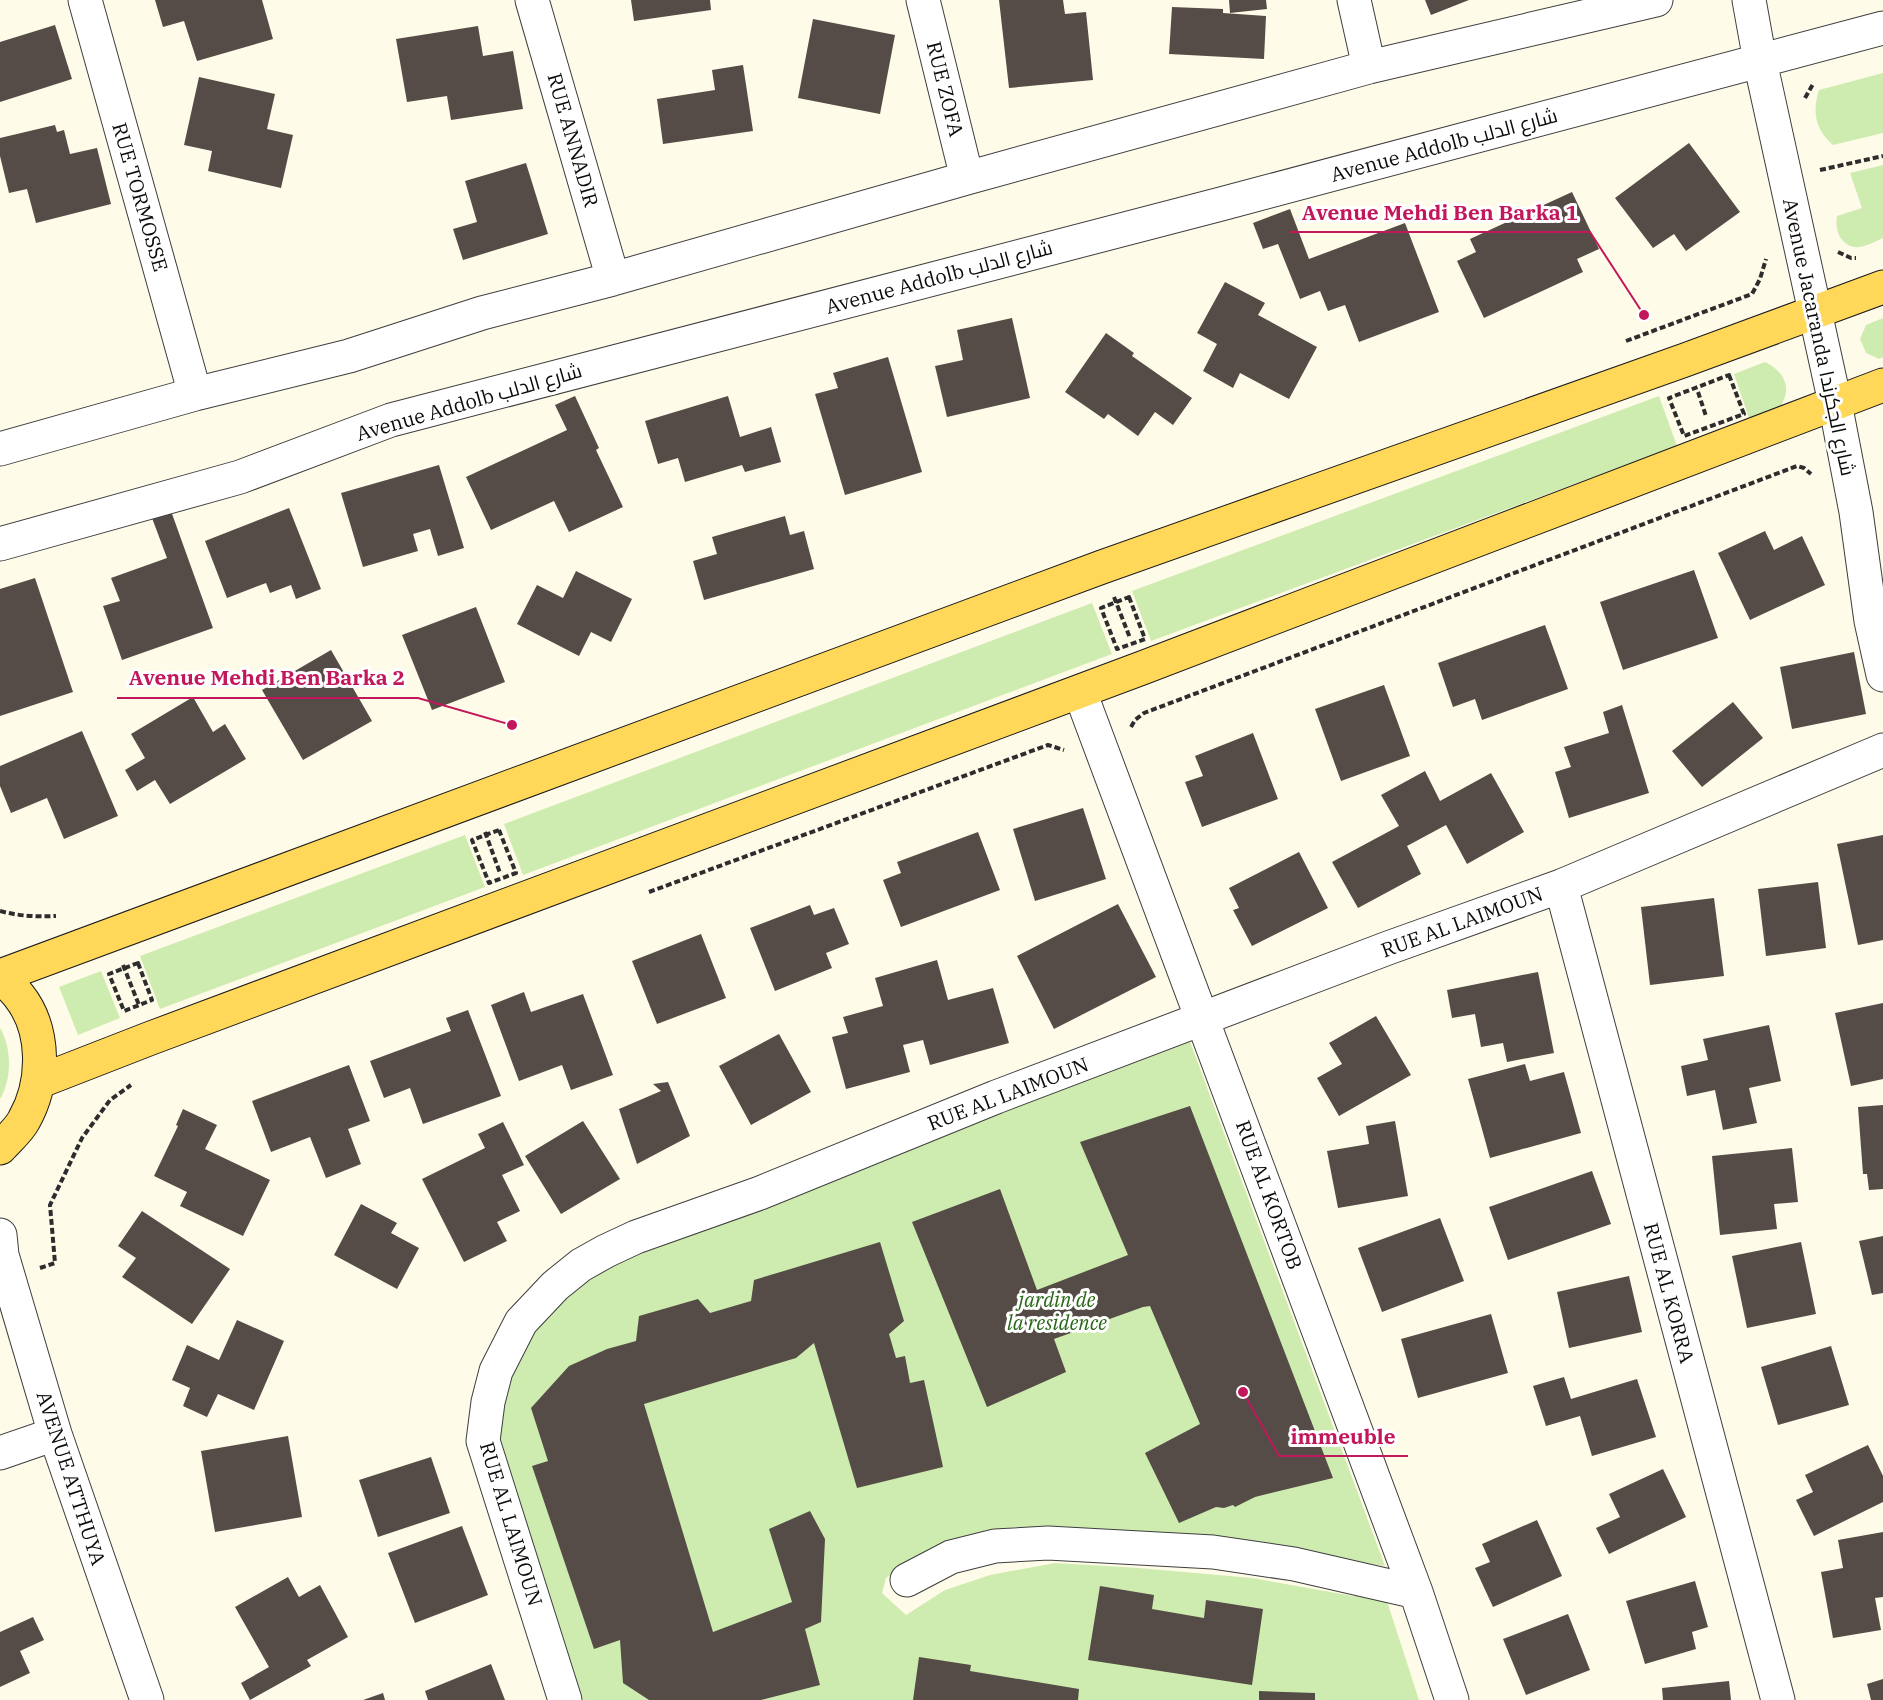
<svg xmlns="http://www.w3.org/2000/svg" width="1883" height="1700" font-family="'IBM Plex Serif',Cairo,serif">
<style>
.green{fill:#cfecb0}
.building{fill:#554c47}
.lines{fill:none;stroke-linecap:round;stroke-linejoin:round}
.street-casing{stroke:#3e3e3e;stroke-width:35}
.primary-casing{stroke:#1c1c1c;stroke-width:35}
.path{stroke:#2d2d2d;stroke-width:4;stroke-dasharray:6 3;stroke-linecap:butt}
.street{stroke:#fff;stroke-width:33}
.primary{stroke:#ffd759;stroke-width:33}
.labels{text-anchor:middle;stroke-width:6;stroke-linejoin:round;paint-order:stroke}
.street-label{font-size:20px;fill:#0b0b0b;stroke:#fff}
.park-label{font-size:20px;font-style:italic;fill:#286717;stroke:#fff}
.leader{fill:none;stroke:#c2185b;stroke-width:2}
.callout-dot{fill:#c2185b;stroke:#fff;stroke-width:2}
.callout-label{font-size:21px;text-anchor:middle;font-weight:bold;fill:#c2185b;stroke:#fff;stroke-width:6;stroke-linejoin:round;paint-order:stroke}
</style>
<rect width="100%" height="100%" fill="#fffbe9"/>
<path class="green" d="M1883,73V133L1833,145C1815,129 1812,112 1819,90Z
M1883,165V238C1876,241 1867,246 1860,247C1842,249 1834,231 1837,216L1862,208L1850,173Z
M1883,318V357L1879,359L1866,353L1860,339L1866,325Z
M1765,362C1784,371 1793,388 1780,407L1749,418L1734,374Z
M1659,396L1677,446L1151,641L1132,591Z
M1092,603L1112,654L523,875L504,824Z
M465,835L485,887L160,1009L140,956Z
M101,971L120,1018L78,1035L59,987Z
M0,1028C12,1048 12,1079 0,1099Z
M1189,1039L1385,1566L1258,1548L1014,1527L941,1545L886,1578L882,1593L906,1615L945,1590L990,1575L1055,1563L1139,1568L1252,1578L1353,1596L1385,1595L1419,1700H577L495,1439L513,1372L555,1286Z"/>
<path class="building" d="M155,0H262L273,39L197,61L184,21L163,27Z
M631,0H710L711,10L634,21Z
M999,0H1063L1065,14L1086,12L1093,80L1009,88Z
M1229,0H1266L1267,9L1230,13Z
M1425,0H1469L1431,15Z
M1172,7L1223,9V13L1266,16L1264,59L1169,54Z
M813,19L895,35L880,114L798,98Z
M55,25L72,79L0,102V42Z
M478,26L483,56L513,51L523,109L451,120L447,96L407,102L396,39Z
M743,65L753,131L663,144L657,99L715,90L712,70Z
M199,77L275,94L267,129L293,135L281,188L208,171L212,151L184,145Z
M55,125L57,132L64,130L70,154L97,148L111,204L36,223L27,189L9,193L0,156V138Z
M1689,143L1740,212L1686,251L1674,234L1653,248L1615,198Z
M526,163L548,234L463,260L453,229L477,222L465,181Z
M1572,192L1599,249L1577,259L1583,272L1484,318L1457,261L1476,252L1470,239Z
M1290,209L1309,259L1405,223L1439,312L1359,342L1345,305L1328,311L1320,291L1300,299L1278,244L1263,249L1253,223Z
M1225,282L1265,303L1258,315L1317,347L1289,399L1240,373L1233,388L1203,371L1217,344L1197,333Z
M1012,318L1030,398L947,417L935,366L963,360L957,330Z
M1106,333L1134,353L1132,356L1192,398L1173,425L1155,412L1138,436L1108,414L1104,419L1065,392Z
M888,357L922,472L845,495L815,394L838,388L833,373Z
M575,396L599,448L596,450L623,507L569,532L554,501L491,530L466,477L567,430L555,405Z
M728,396L740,437L771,427L781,462L745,472L742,465L685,482L678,458L658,464L645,421Z
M439,465L464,548L438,556L430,529L413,534L418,551L363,567L341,493Z
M289,508L321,589L296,599L291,585L270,593L266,583L227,598L205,541Z
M171,511L213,628L122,660L103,606L120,601L111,578L167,558L152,518Z
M785,516L790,535L804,531L814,569L704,600L693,561L717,554L712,537Z
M1765,531L1774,550L1802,536L1825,585L1750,620L1718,553Z
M1694,570L1718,638L1623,670L1600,602Z
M576,571L632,599L611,642L591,632L579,656L517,624L537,585L563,598Z
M35,578L73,692L0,716V589Z
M476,607L505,682L432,710L402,635Z
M1545,625L1568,689L1482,720L1475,699L1453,707L1438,663Z
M331,650L372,721L303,760L262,690Z
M1854,652L1866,714L1792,729L1780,667Z
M1384,685L1410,756L1341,781L1315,709Z
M193,697L213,732L225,724L246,759L170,804L155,780L137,791L125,770L145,758L131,734Z
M1733,702L1763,738L1702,787L1672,751Z
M1622,705L1649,793L1569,818L1555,772L1571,767L1564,747L1609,733L1603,712Z
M82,731L118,816L64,839L47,798L11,813L0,786V766Z
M1253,733L1278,799L1202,827L1185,782L1203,776L1195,756Z
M1425,771L1440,801L1491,773L1524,832L1467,864L1446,825L1407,846L1421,874L1358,908L1332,862L1399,826L1381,795Z
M1083,808L1106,879L1035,901L1013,829Z
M978,832L1000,890L901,927L883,880L901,873L897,862Z
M1883,835V940L1858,945L1837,844Z
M1299,852L1328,908L1252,946L1233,910L1239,908L1229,888Z
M1818,882L1826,948L1766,956L1758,889Z
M1714,898L1724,976L1650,985L1641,907Z
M1118,904L1156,977L1054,1029L1017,956Z
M810,905L814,915L834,908L849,944L826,953L832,968L775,991L750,928Z
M701,934L726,998L657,1024L632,961Z
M937,960L948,1000L993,988L1009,1043L930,1065L923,1040L903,1045L910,1072L846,1089L832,1037L848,1033L843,1017L883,1006L875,978Z
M1538,972L1554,1053L1507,1062L1503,1043L1481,1047L1475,1014L1452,1018L1447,990Z
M524,992L531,1012L583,994L613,1075L571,1090L562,1065L519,1081L491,1005Z
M1883,1003V1079L1851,1086L1835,1013Z
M468,1010L501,1096L423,1124L410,1088L384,1098L370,1061L451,1031L446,1018Z
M1376,1016L1411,1075L1339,1116L1317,1078L1342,1064L1329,1043Z
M1769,1025L1781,1081L1749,1088L1757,1123L1723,1130L1715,1090L1687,1096L1681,1066L1708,1060L1703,1039Z
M779,1034L811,1092L751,1125L719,1066Z
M1525,1064L1530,1081L1564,1072L1581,1133L1490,1158L1468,1079Z
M349,1065L370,1121L348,1129L361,1164L326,1178L310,1137L271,1152L252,1101Z
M668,1082L690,1136L637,1164L619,1109L661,1091L653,1084Z
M1883,1105V1189L1869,1190L1867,1174H1863L1858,1107Z
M1190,1106L1333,1478L1255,1497L1235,1507L1233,1505L1224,1508L1216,1507L1179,1523L1145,1453L1200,1424L1150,1306L1143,1307L1054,1339L1066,1372L987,1407L912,1222L1000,1189L1037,1290L1128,1255L1080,1142Z
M183,1109L217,1125L205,1149L270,1180L243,1236L180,1206L187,1192L154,1176L178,1126L176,1125Z
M583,1121L620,1179L561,1214L525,1156Z
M1395,1121L1408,1196L1338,1208L1327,1151L1369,1144L1366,1126Z
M503,1122L524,1165L502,1175L520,1211L497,1222L507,1241L464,1262L422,1179L485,1148L478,1134Z
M1792,1148L1798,1202L1774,1204L1777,1229L1720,1235L1712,1156Z
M1592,1171L1611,1224L1508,1260L1489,1207Z
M361,1204L397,1223L391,1233L419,1248L397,1289L334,1255Z
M142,1211L230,1269L192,1324L122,1277L136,1258L118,1246Z
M1440,1218L1464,1281L1382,1312L1358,1248Z
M1883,1236V1293L1872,1295L1859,1241Z
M880,1242L904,1321L889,1334L896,1358L905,1356L910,1383L924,1380L943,1467L857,1488L814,1343L796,1358L644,1404L713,1632L792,1602L769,1529L810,1511L825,1539L821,1622L805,1629L820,1685L761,1700H649L623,1683L620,1640L594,1649L532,1466L548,1461L531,1408L569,1366L607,1349L636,1341L639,1316L698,1299L710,1313L751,1301L754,1280Z
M1801,1242L1816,1314L1747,1328L1732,1256Z
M1629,1276L1642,1332L1569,1348L1557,1292Z
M1491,1314L1508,1373L1418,1398L1401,1339Z
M237,1320L284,1341L254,1410L218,1394L207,1417L183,1406L190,1388L172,1380L187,1345L219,1360Z
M1831,1346L1849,1405L1778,1425L1761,1367Z
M1564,1377L1571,1399L1637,1379L1656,1437L1592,1456L1580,1416L1546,1426L1533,1386Z
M288,1436L302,1517L215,1532L201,1451Z
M1868,1445L1883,1476V1502L1814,1536L1796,1500L1813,1492L1805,1475Z
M431,1457L450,1513L378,1537L359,1480Z
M1663,1469L1686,1517L1609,1554L1596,1528L1620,1517L1609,1494Z
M1537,1520L1562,1576L1493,1607L1475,1568L1490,1562L1482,1544Z
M462,1526L488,1595L415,1623L388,1553Z
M1883,1532V1597L1875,1598L1881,1630L1833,1638L1821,1572L1843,1568L1838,1540Z
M288,1577L299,1597L320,1585L348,1637L307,1660L311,1666L250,1700L241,1683L269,1667L235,1607Z
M1695,1581L1708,1627L1692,1632L1696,1649L1645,1664L1626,1601Z
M1100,1586L1154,1595L1152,1609L1204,1618L1206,1600L1263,1609L1252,1685L1088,1660Z
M1568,1614L1590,1670L1526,1695L1503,1639Z
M33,1617L44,1640L20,1651L30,1673L0,1687V1632Z
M919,1657L971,1665L970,1671L1079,1689L1078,1700H913Z
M491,1664L505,1700H428L425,1691Z
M1883,1679V1700H1871L1867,1684Z
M1729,1681L1731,1700H1663L1662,1688Z
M1259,1691L1315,1693V1700H1259Z
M383,1693L385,1700H363Z"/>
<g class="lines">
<defs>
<path id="street" d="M85,0L195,394
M532,0L613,279
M923,0L967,178
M1354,0L1369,67
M1749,0L1760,61L1835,403L1856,512L1871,621L1883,675
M0,449L195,394L349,356L482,313L613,279L967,178L1369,67L1656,0
M0,544L240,477L391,420L1221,204L1883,28
M1080,692L1416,1592L1452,1700
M1561,886L1778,1700
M0,1235L2,1255L55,1434L147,1700
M0,1453L55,1434
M907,1580L951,1557L995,1546L1048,1543L1213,1552L1294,1564L1416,1592
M565,1700L483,1441L488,1402L496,1371L521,1322L555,1286L581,1265L606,1251L636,1237L760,1193L996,1097L1388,948L1561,886L1883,750"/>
<path id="primary" d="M0,976L1102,567L1685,360L1883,287
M0,976C6,982 14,989 19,996C46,1030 45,1083 24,1120C19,1130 8,1139 0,1148
M38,1082L151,1038L1142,668L1883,385"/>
</defs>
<use href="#street" class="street-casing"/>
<use href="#primary" class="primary-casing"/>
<path class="path" d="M1805,98L1813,84
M1820,170L1883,156
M1838,252L1851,258H1856
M1626,341L1752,294L1760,279L1766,259
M1729,375L1744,414L1684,436L1669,398Z
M1698,392L1706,416
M1114,597L1130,638
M1129,597L1145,639L1117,649L1101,608Z
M1131,727L1135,720L1144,713L1797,466L1804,468L1811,474
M499,830L516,873L489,883L472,840Z
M485,832L500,873
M649,892L1048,745L1064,750
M0,911C19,916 36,917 56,916
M138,963L152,1000L124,1011L109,974Z
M123,965L139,1005
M40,1268L55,1263L50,1205L82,1138L110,1100L131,1085"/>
<use href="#street" class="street"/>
<use href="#primary" class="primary"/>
</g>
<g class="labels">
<g class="street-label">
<text transform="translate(945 89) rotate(76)" y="7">RUE ZOFA</text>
<text transform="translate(573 140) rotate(74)" y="7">RUE ANNADIR</text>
<text transform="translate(1444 145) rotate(-15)" y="7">Avenue Addolb شارع الدلب</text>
<text transform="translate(140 197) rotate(74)" y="7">RUE TORMOSSE</text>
<text transform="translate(939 277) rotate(-15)" y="7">Avenue Addolb شارع الدلب</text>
<text transform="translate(1819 337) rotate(78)" y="7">Avenue Jacaranda شارع الجكرندا</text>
<text transform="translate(469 402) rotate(-16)" y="7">Avenue Addolb شارع الدلب</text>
<text transform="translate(1462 922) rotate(-20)" y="7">RUE AL LAIMOUN</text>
<text transform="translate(1008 1094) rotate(-21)" y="7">RUE AL LAIMOUN</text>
<text transform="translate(1269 1195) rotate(70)" y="7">RUE AL KORTOB</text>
<text transform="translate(1669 1293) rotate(75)" y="7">RUE AL KORRA</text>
<text transform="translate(71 1478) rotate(72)" y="7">AVENUE ATTHUYA</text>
<text transform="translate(511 1524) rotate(73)" y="7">RUE AL LAIMOUN</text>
</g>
<g class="park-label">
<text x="1057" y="1307">jardin de<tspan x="1057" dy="23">la residence</tspan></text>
</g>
</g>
<path class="leader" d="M1644 315L1590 232H1289M512 725L418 698H117M1243 1392L1279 1456H1408"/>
<g class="callout-dot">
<circle cx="1644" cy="315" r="6"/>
<circle cx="512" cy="725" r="6"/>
<circle cx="1243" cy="1392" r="6"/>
</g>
<g class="callout-label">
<text x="1440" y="220">Avenue Mehdi Ben Barka 1</text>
<text x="267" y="685">Avenue Mehdi Ben Barka 2</text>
<text x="1343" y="1444">immeuble</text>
</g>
</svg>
